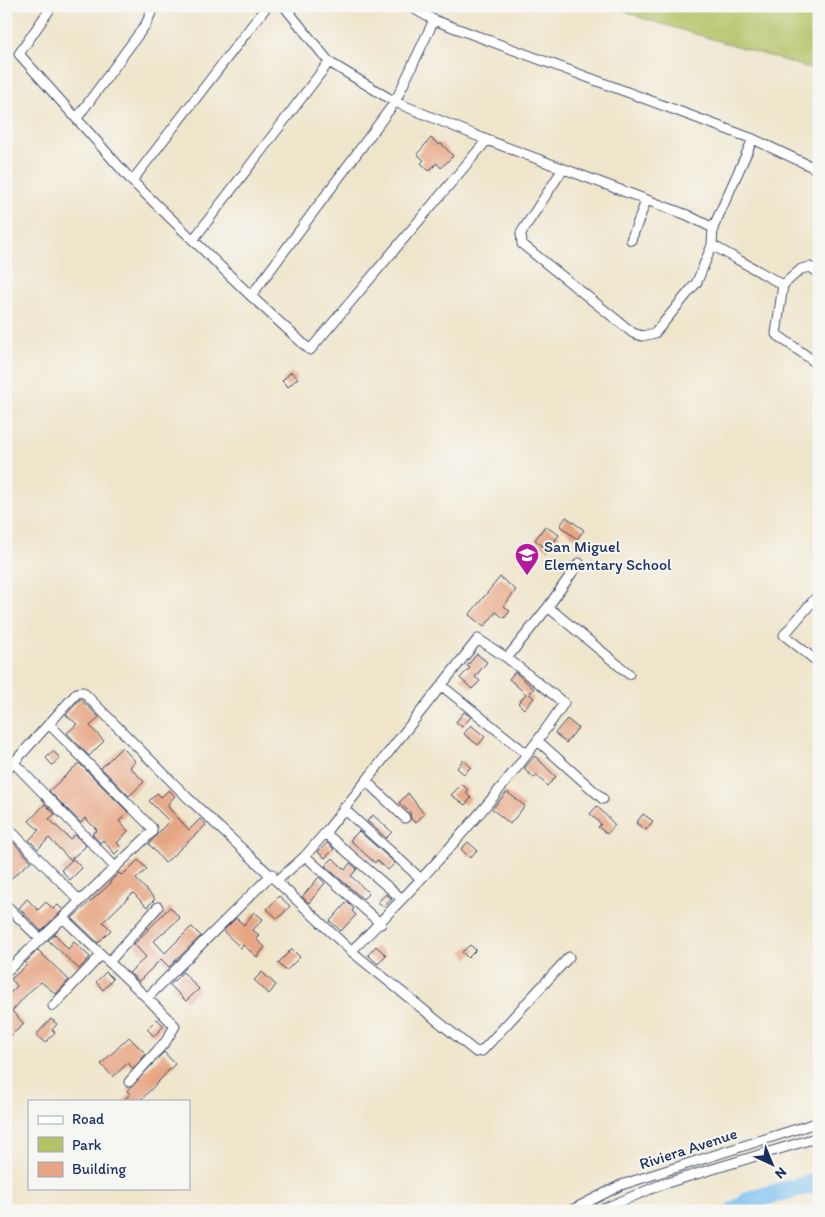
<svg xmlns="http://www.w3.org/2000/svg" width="825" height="1217" font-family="Itim,sans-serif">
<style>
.green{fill:#b4c164;stroke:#687861}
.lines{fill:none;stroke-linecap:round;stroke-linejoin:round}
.river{stroke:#79bef0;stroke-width:19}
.building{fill:#e7a683}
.minor-casing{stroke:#3b4a6e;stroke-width:11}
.minor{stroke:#fff;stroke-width:9}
.labels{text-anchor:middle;stroke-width:4;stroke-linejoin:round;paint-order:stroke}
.poi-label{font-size:16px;fill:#1b2f5e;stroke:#f6f6f2;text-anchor:start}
.street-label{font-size:16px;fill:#1b2f5e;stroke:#f6f6f2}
</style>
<rect width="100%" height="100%" fill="#f6f6f2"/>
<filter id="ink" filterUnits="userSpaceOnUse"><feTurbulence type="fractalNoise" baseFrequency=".02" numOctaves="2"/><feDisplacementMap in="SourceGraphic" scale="10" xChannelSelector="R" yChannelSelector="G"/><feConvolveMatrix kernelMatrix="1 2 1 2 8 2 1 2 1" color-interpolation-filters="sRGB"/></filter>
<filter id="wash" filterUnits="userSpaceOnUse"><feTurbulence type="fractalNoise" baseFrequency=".0096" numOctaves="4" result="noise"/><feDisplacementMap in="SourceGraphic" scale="20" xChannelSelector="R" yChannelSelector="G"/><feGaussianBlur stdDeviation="1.12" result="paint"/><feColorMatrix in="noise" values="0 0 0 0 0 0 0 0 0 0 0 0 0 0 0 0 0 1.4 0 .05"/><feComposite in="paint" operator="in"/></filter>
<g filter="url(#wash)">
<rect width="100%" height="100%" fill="#efe5ca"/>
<path class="green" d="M615,6H819V71L639,17Z"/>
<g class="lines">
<path class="river" d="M735,1211L750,1200L819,1182"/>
</g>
<g id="blocks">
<path class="building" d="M431,138L439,145L441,143L453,156L441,168L437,163L429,171L421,163L424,160L417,154Z
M291,372L298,378L288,387L282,381Z
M566,517L584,530L577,539L560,526Z
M545,526L559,535L548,550L535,540Z
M500,577L516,590L504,606L510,611L504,618L496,612L484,627L469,615Z
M477,654L487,662L475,677L480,681L472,689L460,678L470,668L467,666Z
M515,672L534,689L529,694L534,698L524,709L518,703L526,694L509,679Z
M80,699L99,717L90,726L104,741L89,756L67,733L77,724L66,715Z
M464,712L471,717L462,727L456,722Z
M567,719L578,728L566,743L555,733Z
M471,725L485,737L478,745L464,734Z
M122,747L135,761L130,767L144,782L129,796L101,768Z
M53,751L60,758L52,765L46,758Z
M535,756L556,777L547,786L537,775L534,778L524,769Z
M463,760L471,767L464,774L457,768Z
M79,763L128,812L119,821L128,831L117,843L121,848L115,854L103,840L100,843L92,834L97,830L85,818L81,823L49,791Z
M462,784L468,790L466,793L471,798L465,805L451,795Z
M169,790L175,796L168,804L169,808L189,830L200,819L206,825L165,863L149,844L169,821L149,801L157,793L161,797Z
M507,792L525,806L510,824L492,809Z
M408,793L424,814L416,823L411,819L410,812L399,803Z
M45,804L55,814L49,819L70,839L75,835L86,846L70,860L49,838L38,849L29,840L39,830L29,821Z
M597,806L615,825L607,834L598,827L601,824L590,814Z
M643,814L653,821L646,830L636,823Z
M373,815L392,832L386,838L367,821Z
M359,831L395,863L388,870L377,860L375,863L350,840Z
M11,840L31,861L6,883V845Z
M468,842L477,850L470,858L461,849Z
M327,843L334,849L325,858L318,852Z
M333,858L345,870L350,863L357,869L351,876L369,893L363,899L325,866Z
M73,859L82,868L70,880L61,870Z
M138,860L147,869L136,879L155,899L147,907L133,893L103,922L111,930L98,943L72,918L111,883L110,882L119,873L121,875L126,872Z
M319,877L325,883L309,903L302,897Z
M386,894L392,899L384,907L378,902Z
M279,896L290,906L278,919L267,909Z
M27,899L38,910L46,902L53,909L58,905L63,910L41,931L19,908Z
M347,902L354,909L352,911L356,915L341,931L330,921Z
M170,907L180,918L154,941L165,953L190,928L192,927L201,936L169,967L161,959L139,981L129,973L146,957L134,944Z
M254,912L263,919L253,930L259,935L256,939L265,947L257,957L243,945L241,948L223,931L236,918L244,925Z
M55,934L68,949L74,942L90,957L79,969L48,940Z
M470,945L476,950L468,958L462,952Z
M376,946L386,955L378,964L368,955Z
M292,949L300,957L286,971L278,963Z
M38,950L69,980L56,994L41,982L28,993L12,1011L24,1024L6,1040V997L17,986L11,979L27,965L25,963Z
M106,972L113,979L103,990L96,982Z
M183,972L199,989L186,1001L170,985Z
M262,972L276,985L269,994L254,980Z
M51,1019L57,1024L52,1030L55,1032L45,1043L36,1035Z
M157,1019L164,1026L154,1036L147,1029Z
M129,1037L146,1054L133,1069L128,1063L113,1077L101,1064Z
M164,1052L175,1064L140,1101H123L130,1094L127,1091Z"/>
</g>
</g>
<g filter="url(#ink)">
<use href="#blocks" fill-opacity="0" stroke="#3b4a6e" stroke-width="1"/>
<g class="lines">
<defs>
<path id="minor" d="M52,6L19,54L132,181L251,296L310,350L487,140
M284,6L329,62L395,102L487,140L687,215L713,228
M409,6L434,20L753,139L819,170
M77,118L146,24L154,6
M563,169L521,233L522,244L633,333L642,336L655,333L697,282L712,245L713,228L753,139
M132,181L267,6
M193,240L329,62
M631,240L646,201
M712,245L783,285
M819,273L810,267L801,269L783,285L776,334L819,365
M251,296L395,102L434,20
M819,594L784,635L819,663
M548,607L629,674
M507,658L548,607L579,563
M442,686L527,754
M538,741L603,799
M14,763L115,867
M6,771L77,693L83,692L188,798L351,951
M366,781L405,818
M343,808L421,879
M6,826L80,901L152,832V828L49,724
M325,833L402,899
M305,856L381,924
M278,880L305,856L325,833L478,639L507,658L564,703C517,773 462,836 404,897C386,915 370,934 351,951L476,1052L482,1051L569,957
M80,901L63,918L147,998L272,874
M6,905L40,939
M109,962L158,907
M6,972L63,918
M53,1006L101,955
M129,1082L166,1041L175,1026L147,998
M570,1211L621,1185L819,1122
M598,1211L660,1185L819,1137"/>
</defs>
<use href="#minor" class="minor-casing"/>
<use href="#minor" class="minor"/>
</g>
</g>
<defs>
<symbol id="school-pin" viewBox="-11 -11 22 30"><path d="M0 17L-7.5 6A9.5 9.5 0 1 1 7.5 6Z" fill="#b5179e" stroke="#f6f6f2"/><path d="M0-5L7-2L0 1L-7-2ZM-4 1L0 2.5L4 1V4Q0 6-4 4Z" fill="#fff"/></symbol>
</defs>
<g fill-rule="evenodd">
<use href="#school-pin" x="513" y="541" width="28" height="38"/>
</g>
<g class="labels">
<g class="poi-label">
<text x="544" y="552">San Miguel<tspan x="544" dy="18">Elementary School</tspan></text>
</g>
<g class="street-label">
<text transform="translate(688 1148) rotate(-18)" y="6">Riviera Avenue</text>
</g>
</g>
<rect width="825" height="1217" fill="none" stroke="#f6f6f2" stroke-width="25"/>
<rect x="28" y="1100" width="162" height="90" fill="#f6f6f2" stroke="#9ea6b7"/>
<rect x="38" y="1116" width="25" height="8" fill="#ffffff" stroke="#9ea6b7"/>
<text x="72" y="1124" font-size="15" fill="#1b2f5e">Road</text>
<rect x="38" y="1137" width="25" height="15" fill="#b4c164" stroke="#9ea6b7"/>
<text x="72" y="1150" font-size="15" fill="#1b2f5e">Park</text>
<rect x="38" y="1162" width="25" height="15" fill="#e7a683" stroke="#9ea6b7"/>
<text x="72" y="1174" font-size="15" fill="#1b2f5e">Building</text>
<g transform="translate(772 1164) rotate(136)" stroke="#f6f6f2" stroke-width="4" paint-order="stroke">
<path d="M0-4L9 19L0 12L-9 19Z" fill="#1b2f5e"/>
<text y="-8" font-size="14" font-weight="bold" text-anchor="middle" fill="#1b2f5e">N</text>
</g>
</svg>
